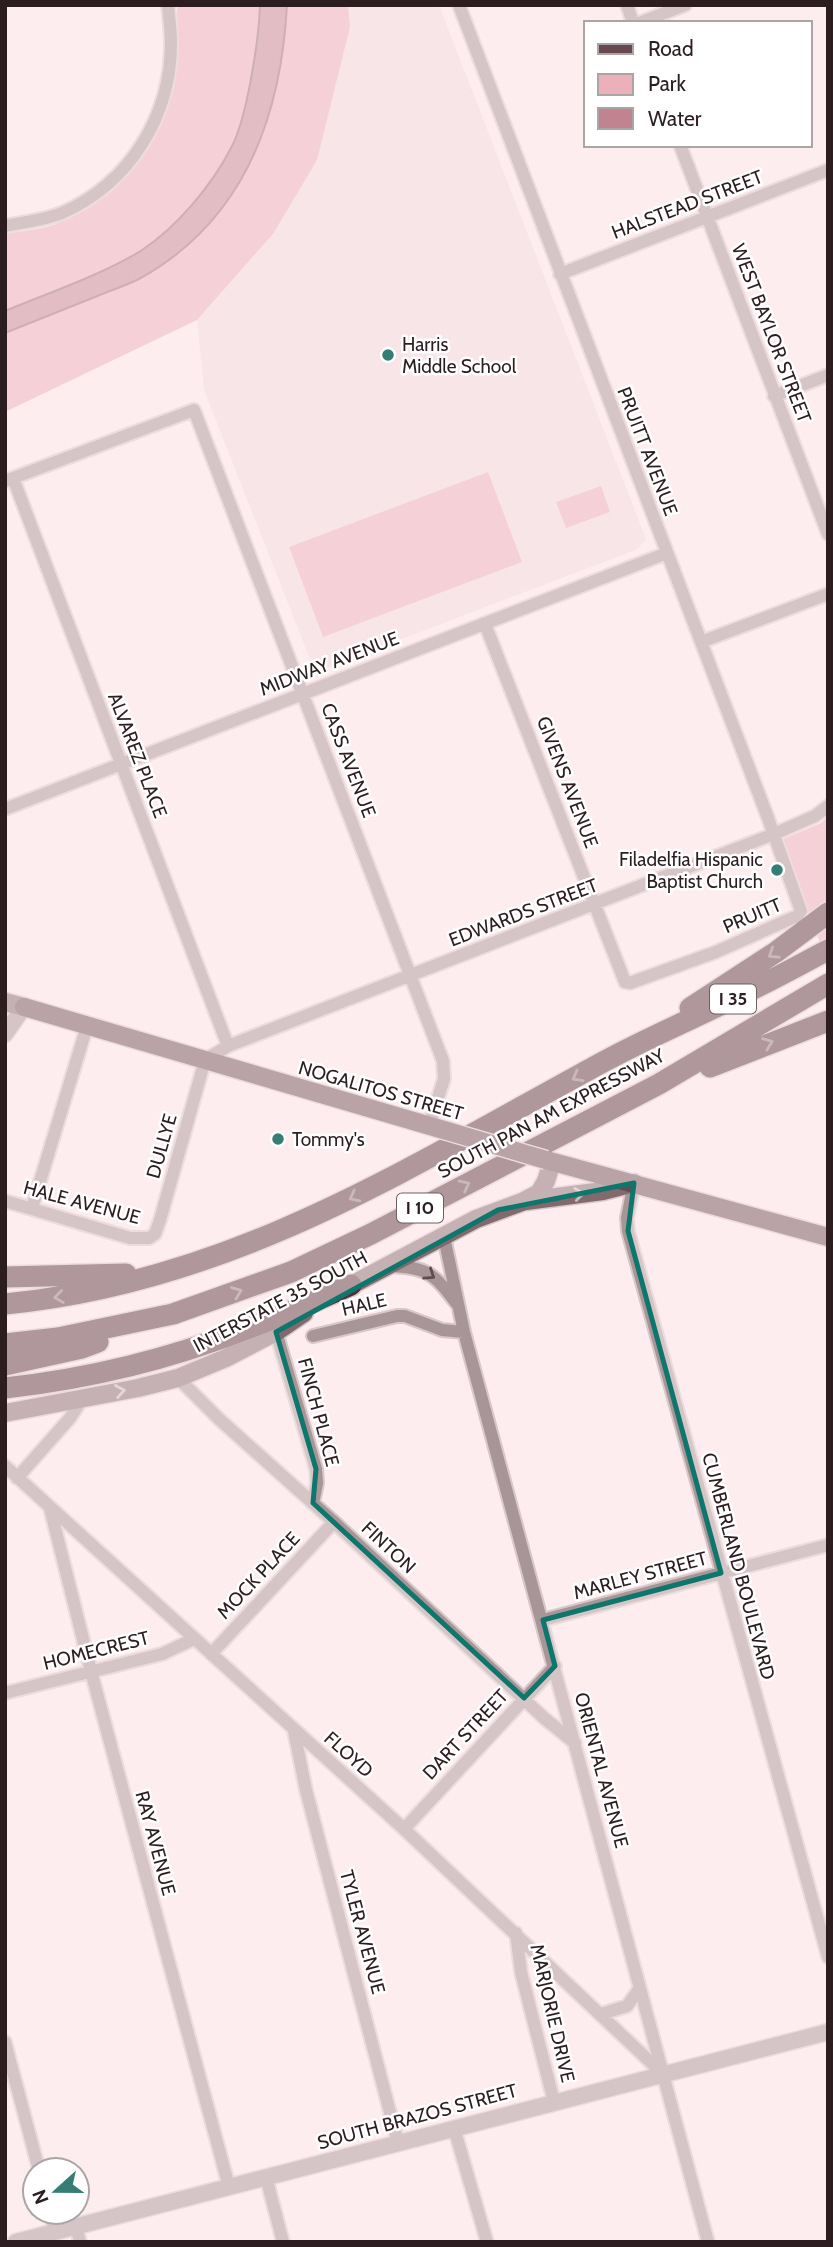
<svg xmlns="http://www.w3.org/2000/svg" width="833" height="2247" font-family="Cabin,sans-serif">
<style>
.built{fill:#f1dcdf}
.green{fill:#ecb0bb}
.water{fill:#c0838f;stroke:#94646e;stroke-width:2}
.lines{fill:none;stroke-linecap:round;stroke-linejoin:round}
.minor-casing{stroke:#d8c8ca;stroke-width:16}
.tertiary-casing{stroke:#d8c8ca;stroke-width:19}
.secondary-casing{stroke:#d8c8ca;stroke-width:21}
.primary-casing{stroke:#d8c8ca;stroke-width:21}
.motorway-casing{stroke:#d8c8ca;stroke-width:24}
.minor{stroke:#a79598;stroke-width:12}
.tertiary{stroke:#a79598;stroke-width:16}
.secondary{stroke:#82696d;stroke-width:18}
.primary{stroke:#674a50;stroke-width:18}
.motorway{stroke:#503037;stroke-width:21}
.primary-bridge-casing{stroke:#d8c8ca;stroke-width:21;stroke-linecap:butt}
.primary-bridge{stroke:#674a50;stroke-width:18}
.oneway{stroke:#8d787d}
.oneway2{stroke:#c7bcbd}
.oneway3{stroke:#5d4d50}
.marked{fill:none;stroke:#0f766e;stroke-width:5;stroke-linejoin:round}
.poi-dot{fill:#367d76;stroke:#fff;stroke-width:2.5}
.labels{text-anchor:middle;stroke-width:5;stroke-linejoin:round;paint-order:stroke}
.shield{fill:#fff;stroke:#6b6163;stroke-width:2}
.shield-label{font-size:18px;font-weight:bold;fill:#2c1d20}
.street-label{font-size:19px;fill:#2c1d20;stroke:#fff}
.poi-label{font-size:19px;fill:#2c1d20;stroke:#fff;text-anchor:start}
</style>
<rect width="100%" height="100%" fill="#feedef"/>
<path class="built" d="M348,5H439L646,539L638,549L315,672L204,390L197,320L273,234L349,25Z"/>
<path class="green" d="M177,5H348L350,27L317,160L273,234L197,320L5,412V234C20,231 38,230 53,225C126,199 169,134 177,59C179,41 177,23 177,5Z
M488,472L522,562L323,637L289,547Z
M601,486L610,512L566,528L556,502Z
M828,816V965L783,839L821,823Z"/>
<path class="water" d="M260,5H287C281,118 243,222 139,279C125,286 109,291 95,297C65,309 35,321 5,333V311C48,293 104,274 142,250C177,227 213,184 232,146C247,117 259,39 260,5Z"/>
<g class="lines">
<defs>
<path id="minor" d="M459,5L768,818L801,911L797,916L716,952L630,983L625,982L485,624
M627,5L633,23
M639,23L685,5
M680,145L828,534
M5,226C24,222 45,220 62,213C130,183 171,116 171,43C171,30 169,17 168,5
M560,274L828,170
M774,396L828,375
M13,478L228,1046
M5,481L194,410L443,1061L444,1079L429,1126
M701,642L828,594
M5,809L667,553
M634,1183L627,1218L628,1231L828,1957
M5,1201L130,1238H149L155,1234L160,1220L205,1060L228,1046L774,834L815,816L828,806
M32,1208L87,1026
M444,1237L464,1332L708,2242
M389,1266C428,1267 434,1274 457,1304
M276,1332L316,1469L317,1483L313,1503
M313,1336L397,1316H405L442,1330L464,1332
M178,1378L219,1419L334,1522L544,1718L575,1743
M5,1466L404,1829L663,2074
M17,1478L70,1418L82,1399
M50,1508L91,1671L229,2187
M543,1620L828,1545
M211,1654L334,1522
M5,1693L162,1654L194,1639
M294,1731L306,1790L398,2143
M404,1829L555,1666
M516,1933L521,1972L554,2102
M601,2014L627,2006L640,1988
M5,2042L39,2170
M454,2128L487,2242
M266,2177L283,2242
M50,2212L55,2232
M76,2226L80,2242"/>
<path id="tertiary" d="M5,1034L24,1007
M16,2242L828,2032"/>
<path id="secondary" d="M5,1002L24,1007
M526,1201L603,1191L634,1183
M340,1291L476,1219L522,1202L539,1193L546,1181L552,1162
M5,1413L138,1388L178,1378L226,1358L276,1332L304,1313"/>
<path id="primary" d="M24,1007L437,1128
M546,1160L828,1237"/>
<path id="motorway" d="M690,1008L776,952L828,913
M710,1067L828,1021
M5,1277L126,1274
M5,1304C233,1282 409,1167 605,1061C653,1035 704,1014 753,989C778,977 803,963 828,950
M5,1344L58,1338L173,1314L291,1272L371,1234L659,1084L828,984
M5,1365L82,1348L98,1342
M5,1388C87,1379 170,1359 246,1329C282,1316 316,1300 351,1285"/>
</defs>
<use href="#minor" class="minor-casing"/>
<use href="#tertiary" class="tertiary-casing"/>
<use href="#secondary" class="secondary-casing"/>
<use href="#primary" class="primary-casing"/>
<use href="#motorway" class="motorway-casing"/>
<use href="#minor" class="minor"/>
<use href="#tertiary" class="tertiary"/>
<use href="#secondary" class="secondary"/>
<use href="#primary" class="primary"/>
<use href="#motorway" class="motorway"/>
<defs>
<path id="primary-bridge" d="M437,1128L546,1160"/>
</defs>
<use href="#primary-bridge" class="primary-bridge-casing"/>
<use href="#primary-bridge" class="primary-bridge"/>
</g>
<defs><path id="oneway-chevron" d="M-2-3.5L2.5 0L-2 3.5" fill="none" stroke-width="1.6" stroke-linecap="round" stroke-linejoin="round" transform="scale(1.75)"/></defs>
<g class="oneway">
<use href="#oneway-chevron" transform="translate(773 954) rotate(147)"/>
<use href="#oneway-chevron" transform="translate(768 1043) rotate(-21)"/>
<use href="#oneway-chevron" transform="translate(577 1077) rotate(151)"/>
<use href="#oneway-chevron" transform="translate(465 1185) rotate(-27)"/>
<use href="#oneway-chevron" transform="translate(354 1197) rotate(153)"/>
<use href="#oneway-chevron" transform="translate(237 1292) rotate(-21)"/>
<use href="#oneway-chevron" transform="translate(59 1297) rotate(172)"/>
</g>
<g class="oneway2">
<use href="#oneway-chevron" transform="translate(579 1194) rotate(-7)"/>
<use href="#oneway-chevron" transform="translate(120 1391) rotate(-10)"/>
</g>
<use class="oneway3" href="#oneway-chevron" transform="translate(430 1275) rotate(34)"/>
<path d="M0 0H833V2247H0ZM634,1183L628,1231L721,1573L543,1620L555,1666L524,1698L313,1503L316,1469L276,1332L498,1210Z" fill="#feedef" fill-opacity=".55" fill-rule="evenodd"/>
<path class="marked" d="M634,1183L628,1231L721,1573L543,1620L555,1666L524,1698L313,1503L316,1469L276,1332L498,1210Z"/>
<g class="poi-dot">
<circle cx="388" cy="355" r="7"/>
<circle cx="777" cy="870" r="7"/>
<circle cx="278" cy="1139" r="7"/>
</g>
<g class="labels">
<g class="shield">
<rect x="710" y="984.5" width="46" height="29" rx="5"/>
<rect x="397" y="1193.5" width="46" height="29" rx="5"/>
</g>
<g class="shield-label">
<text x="733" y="1005">I 35</text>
<text x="420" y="1214">I 10</text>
</g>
<g class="street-label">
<text transform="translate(687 204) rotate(-21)" y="7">HALSTEAD STREET</text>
<text transform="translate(772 333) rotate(69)" y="7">WEST BAYLOR STREET</text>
<text transform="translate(648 451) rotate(69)" y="7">PRUITT AVENUE</text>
<text transform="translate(329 663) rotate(-21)" y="7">MIDWAY AVENUE</text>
<text transform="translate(138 755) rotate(69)" y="7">ALVAREZ PLACE</text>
<text transform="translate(349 760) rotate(69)" y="7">CASS AVENUE</text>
<text transform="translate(568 782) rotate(69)" y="7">GIVENS AVENUE</text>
<text transform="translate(523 912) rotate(-21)" y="7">EDWARDS STREET</text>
<text transform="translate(752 915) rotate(-23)" y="7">PRUITT</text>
<text transform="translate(381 1090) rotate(16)" y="7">NOGALITOS STREET</text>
<text transform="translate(551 1113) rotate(-28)" y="7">SOUTH PAN AM EXPRESSWAY</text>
<text transform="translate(161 1146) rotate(-74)" y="7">DULLYE</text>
<text transform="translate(82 1202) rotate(15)" y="7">HALE AVENUE</text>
<text transform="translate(280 1301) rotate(-28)" y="7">INTERSTATE 35 SOUTH</text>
<text transform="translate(364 1304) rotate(-13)" y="7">HALE</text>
<text transform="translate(319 1412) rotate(75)" y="7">FINCH PLACE</text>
<text transform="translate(389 1547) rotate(43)" y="7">FINTON</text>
<text transform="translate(739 1566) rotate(75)" y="7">CUMBERLAND BOULEVARD</text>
<text transform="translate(258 1575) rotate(-47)" y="7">MOCK PLACE</text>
<text transform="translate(640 1575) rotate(-15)" y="7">MARLEY STREET</text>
<text transform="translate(96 1650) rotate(-14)" y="7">HOMECREST</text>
<text transform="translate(465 1734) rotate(-47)" y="7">DART STREET</text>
<text transform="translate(349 1754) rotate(42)" y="7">FLOYD</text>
<text transform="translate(602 1770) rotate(75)" y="7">ORIENTAL AVENUE</text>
<text transform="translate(156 1843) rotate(75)" y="7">RAY AVENUE</text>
<text transform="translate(363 1932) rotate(75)" y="7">TYLER AVENUE</text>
<text transform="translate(553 2013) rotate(77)" y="7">MARJORIE DRIVE</text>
<text transform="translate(417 2116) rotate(-15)" y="7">SOUTH BRAZOS STREET</text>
</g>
<g class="poi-label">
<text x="402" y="351">Harris<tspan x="402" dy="22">Middle School</tspan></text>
<text x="763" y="866" text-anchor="end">Filadelfia Hispanic<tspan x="763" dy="22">Baptist Church</tspan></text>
<text x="292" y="1146">Tommy's</text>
</g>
</g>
<rect width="833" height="2247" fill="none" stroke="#2c1d20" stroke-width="14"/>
<rect x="584" y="21" width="228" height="126" fill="#ffffff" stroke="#aba5a6" stroke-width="2"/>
<rect x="598" y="44" width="35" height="10" fill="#674a50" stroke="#aba5a6" stroke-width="2"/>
<text x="648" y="56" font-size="21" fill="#2c1d20">Road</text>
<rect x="598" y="74" width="35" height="21" fill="#ecb0bb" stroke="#aba5a6" stroke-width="2"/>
<text x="648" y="91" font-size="21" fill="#2c1d20">Park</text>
<rect x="598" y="108" width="35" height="21" fill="#c0838f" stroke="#aba5a6" stroke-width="2"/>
<text x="648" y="126" font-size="21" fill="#2c1d20">Water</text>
<g transform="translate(56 2191) rotate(249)"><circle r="33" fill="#ffffff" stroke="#aba5a6" stroke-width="2"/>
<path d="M0-5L12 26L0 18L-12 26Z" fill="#367d76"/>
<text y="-10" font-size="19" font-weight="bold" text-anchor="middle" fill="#2c1d20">N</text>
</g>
</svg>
